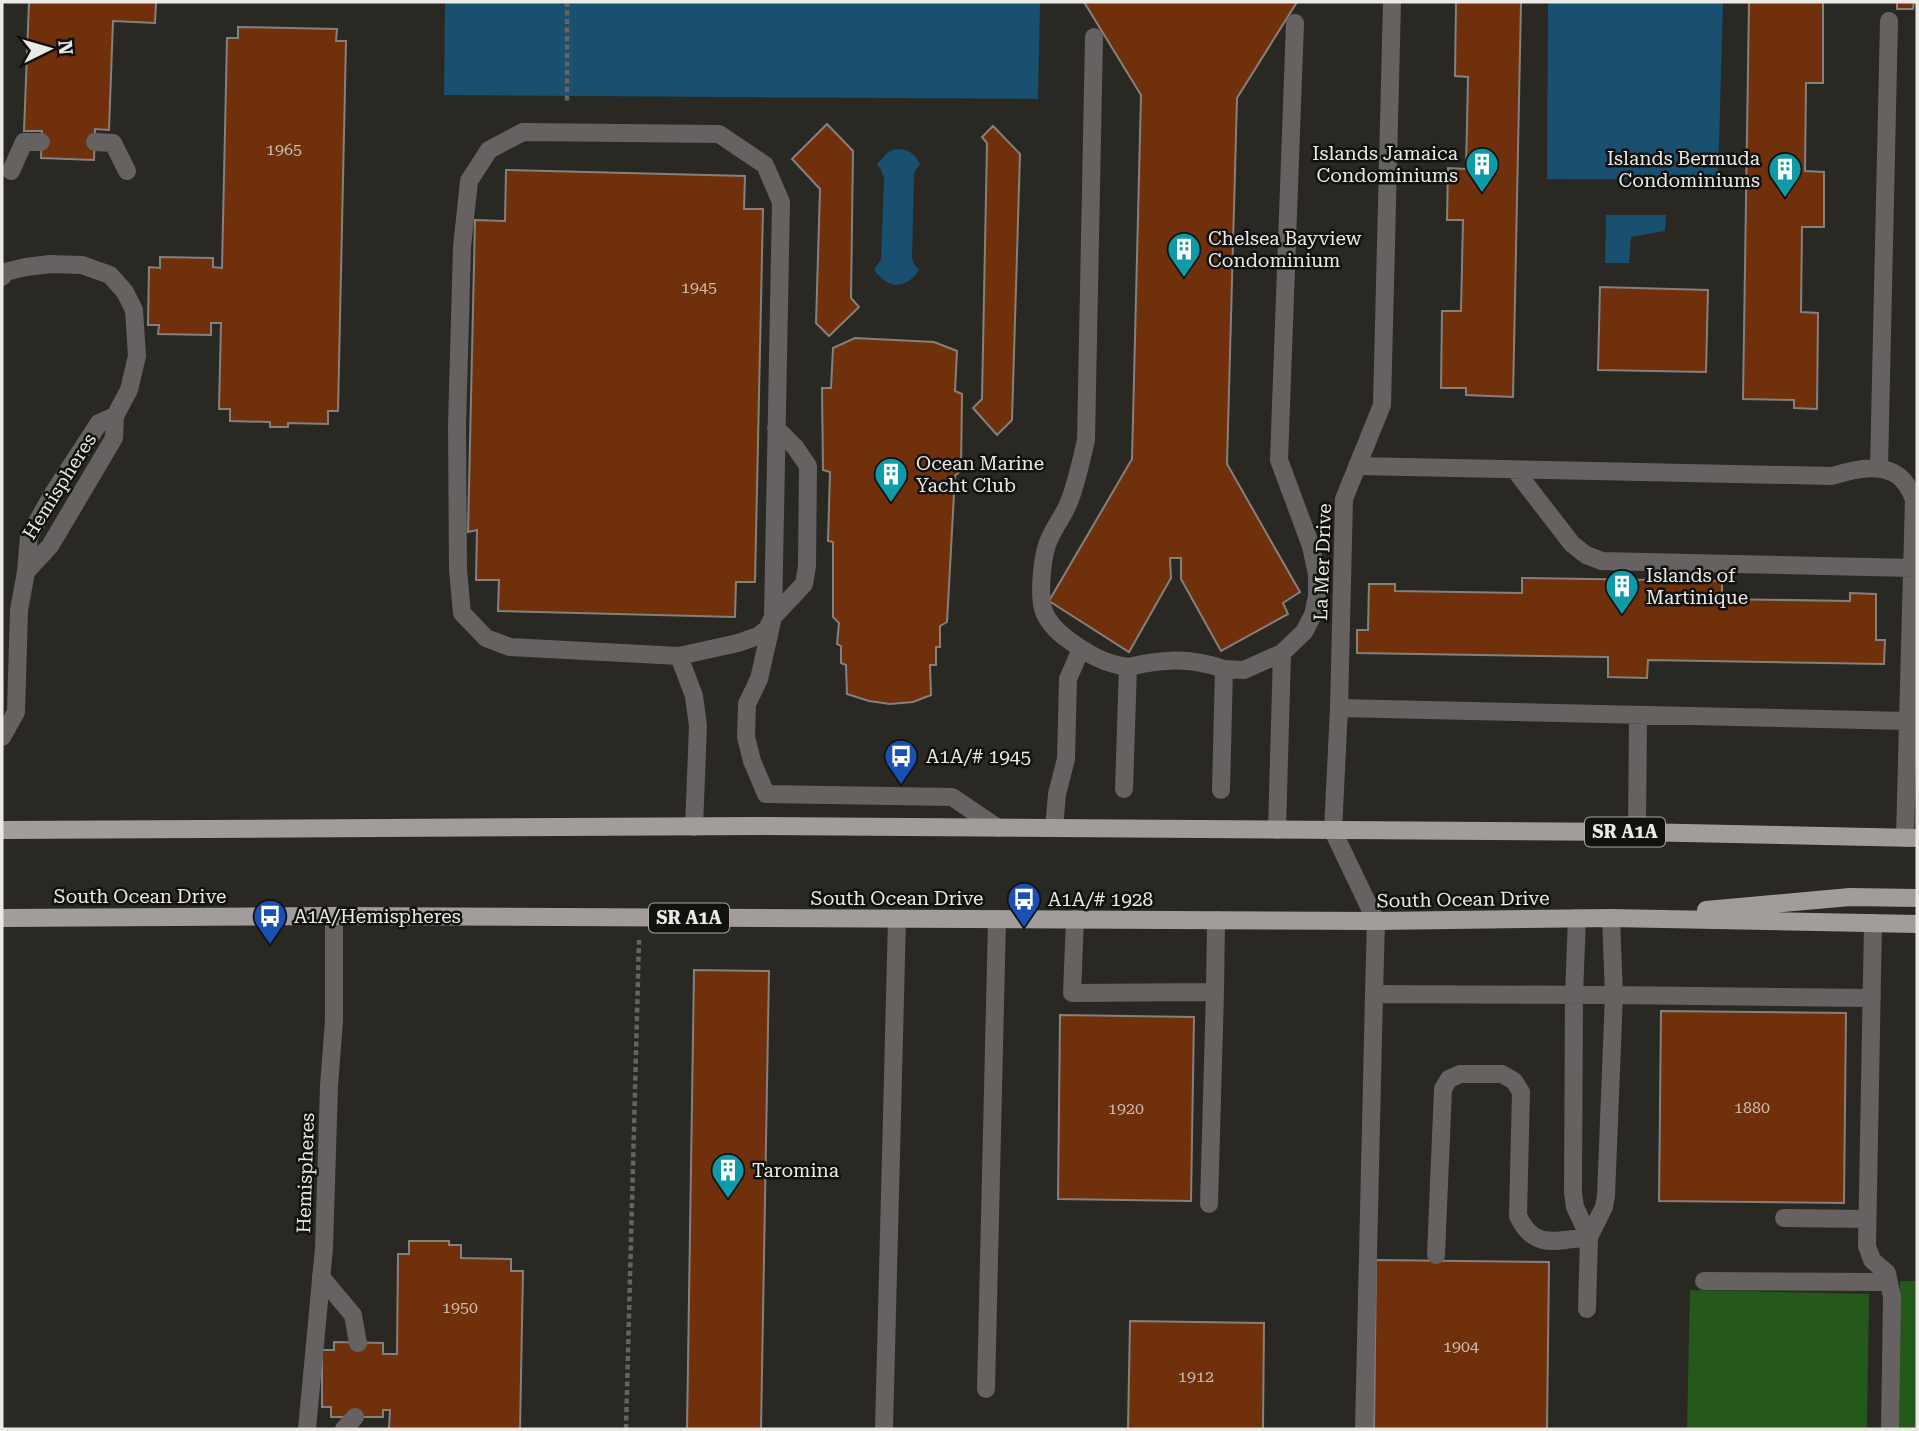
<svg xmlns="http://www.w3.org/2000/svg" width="1919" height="1431" font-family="'Roboto Serif',serif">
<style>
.green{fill:#25581b}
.water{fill:#194f6f}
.building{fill:#70300b;stroke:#86807d;stroke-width:2}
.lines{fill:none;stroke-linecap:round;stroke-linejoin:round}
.path{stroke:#65645f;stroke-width:4.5;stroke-dasharray:5 3.5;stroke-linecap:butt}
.service{stroke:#656261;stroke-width:18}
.minor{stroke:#656261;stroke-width:18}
.primary{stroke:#a29c9b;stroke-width:18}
.labels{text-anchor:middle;stroke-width:5;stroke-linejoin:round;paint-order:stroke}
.number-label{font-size:16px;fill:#ccbcb0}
.shield{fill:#11110f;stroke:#aaa9a6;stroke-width:2}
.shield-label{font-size:18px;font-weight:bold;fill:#ebeae7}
.poi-label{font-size:19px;fill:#ebeae7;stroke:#11110f;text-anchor:start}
.street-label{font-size:19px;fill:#ebeae7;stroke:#11110f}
</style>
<rect width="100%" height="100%" fill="#292823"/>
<path class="green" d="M1900,1281H1917V1429H1897Z
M1690,1290L1869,1294L1867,1429H1687Z"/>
<path class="water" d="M445,2H1040L1038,99L444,95Z
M1548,2H1723L1718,180L1547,179Z
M896,149C908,149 915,153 920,164L915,171L914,176L912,258L914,264L919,270C906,290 888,289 874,270L881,259L884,178L881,170L877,164L888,152Z
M1606,215H1666L1665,231L1631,237L1629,263H1605Z"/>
<path class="building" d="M29,2H156L155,23L113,21L109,130L95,129L94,160L41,158L42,131H24Z
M1084,2H1297L1237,98L1227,464L1300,592L1283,603L1288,614L1221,651L1181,579V558H1170L1171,578L1129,652L1049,601L1132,459L1141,95Z
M1456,2H1521L1513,397L1466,395V388H1441L1442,311H1461L1463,220H1447L1448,168L1466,169L1468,77L1455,76Z
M1749,2H1823V83H1806L1805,171L1824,172V227H1802L1801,312L1818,313L1817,409L1794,408V400L1743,399Z
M1897,2H1914L1913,9H1897Z
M238,27L337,29L336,41H346L338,411H328V424L288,423V427H270V422L230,421V409H219L221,323H211V335L158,334L159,325H148L149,267L160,268V257L213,258V267L222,268L227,38H238Z
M827,124L853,151L851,298L859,307L829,336L816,323L820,189L792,159Z
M993,126L1020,154L1012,420L997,435L973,408L982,399L987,143L982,137Z
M506,170L745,176L744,209H763L755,582H736L735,617L498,611L499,580H476L477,530L468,532L475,220L505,221Z
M1600,287L1708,290L1706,372L1598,370Z
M855,338L934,342L957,351L955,391L962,394L961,470L955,476L947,622L940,626V647H936V665H930L931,695L913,702L890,704L869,701L847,694L846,665L841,663V646L837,644L839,623L833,617V542L828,541L830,472L823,470L822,388H831L833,348Z
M1522,578L1722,581V599L1850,601V593L1876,594V640H1885L1884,664L1648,660L1647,678L1608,677V657L1357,653V630H1368L1369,584H1395V591L1522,593Z
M694,970L769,971L761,1429H687Z
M1661,1011L1846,1013L1844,1203L1659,1201Z
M1060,1015L1194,1017L1191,1201L1058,1199Z
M409,1241H449V1245H461V1258L511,1259V1271H523L520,1429H389L390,1410H383V1417H331V1407H322V1350H334V1342L383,1343V1354H397L398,1254H409Z
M1376,1260L1549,1262L1547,1429H1374Z
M1130,1321L1264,1323L1263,1429H1128Z"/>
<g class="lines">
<path class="path" d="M567,2V101
M626,1429L639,940"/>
<path class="service" d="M1094,37L1086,440C1081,461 1077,482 1069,502C1063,517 1052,530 1047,545C1042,560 1039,594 1043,609C1047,622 1060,634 1070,641C1089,655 1106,664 1128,667
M523,132L719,134L765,165L781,202L773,617L767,629L758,636L738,643L679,656L510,647L486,638L462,613L458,570L457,425L462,247L469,181L489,150Z
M95,142L113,143L127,171
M11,171L24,142H41
M776,428L795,447L808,466L807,566L804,584L773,617L759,679L747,704L746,737L752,761L766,794L952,797L998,828
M1879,468L1889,21
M1515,470L1572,544L1586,555L1602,561L1913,568
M679,656L694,696L698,726L694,827
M1339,708L1908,721L1914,499C1912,494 1909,488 1906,484C1889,460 1855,469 1832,476L1357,466
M1124,789L1128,667C1163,659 1189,657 1224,669
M1221,790L1224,669L1244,670L1282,653L1304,632L1313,615L1317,596V574L1311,546L1279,460L1295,23
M1054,828L1057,794L1066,759L1068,679L1081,649
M1277,830L1282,653
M1637,832L1638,716
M1905,838L1908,721
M1577,918L1574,995L1573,1193L1575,1207L1589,1237
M1075,919L1072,993L1215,992L1216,920
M1873,923L1867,1246L1872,1260L1887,1273L1892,1297L1890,1429
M1209,1204L1215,992
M1784,1218L1867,1219
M1436,1255L1443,1089L1449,1079L1460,1074H1502L1514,1081L1521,1092L1518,1216C1534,1251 1558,1240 1589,1237
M321,1277L353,1315L358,1343
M1704,1281L1889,1282
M1587,1309L1589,1237L1604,1207L1606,1196L1614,995L1611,918
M986,1389L997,919
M344,1429L355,1417
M884,1429L897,919
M1364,1429L1374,994L1614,995L1872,998"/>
<path class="minor" d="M2,277L5,272L26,267L50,264L82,265L110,275L125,292L134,310L137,356L129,390L115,416L114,438L50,546L26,572L19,610L16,712L2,737
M26,572L29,536L54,492L99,423L115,416
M1374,994L1376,921L1333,831L1339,708L1344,499L1382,405L1392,2
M307,1429L324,1248L329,1086L334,1020V916"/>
<path class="primary" d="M2,830L762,826L1637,832L1917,838
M1706,910L1850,897L1917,898
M2,918L334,916L1376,921L1611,918L1917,924"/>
</g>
<defs>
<symbol id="building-pin" viewBox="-11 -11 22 30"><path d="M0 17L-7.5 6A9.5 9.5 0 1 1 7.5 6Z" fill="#0f9aa8" stroke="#11110f"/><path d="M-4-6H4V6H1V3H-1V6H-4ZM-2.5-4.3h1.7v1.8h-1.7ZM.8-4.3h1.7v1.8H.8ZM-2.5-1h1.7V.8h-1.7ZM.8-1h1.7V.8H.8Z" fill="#fff"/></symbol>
<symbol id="bus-pin" viewBox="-11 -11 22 30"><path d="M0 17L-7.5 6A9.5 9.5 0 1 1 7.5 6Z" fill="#1a4fb4" stroke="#11110f"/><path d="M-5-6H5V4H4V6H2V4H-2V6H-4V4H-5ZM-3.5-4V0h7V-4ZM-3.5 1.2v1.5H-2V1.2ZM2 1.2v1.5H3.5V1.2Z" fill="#fff"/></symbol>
</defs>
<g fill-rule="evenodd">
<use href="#building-pin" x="1463" y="145" width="38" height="52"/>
<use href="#building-pin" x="1766" y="150" width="38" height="52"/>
<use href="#building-pin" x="1165" y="230" width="38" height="52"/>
<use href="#building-pin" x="872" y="455" width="38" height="52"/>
<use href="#building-pin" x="1603" y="567" width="38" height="52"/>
<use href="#bus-pin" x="882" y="737" width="38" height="52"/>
<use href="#bus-pin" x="1005" y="880" width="38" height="52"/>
<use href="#bus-pin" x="251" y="897" width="38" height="52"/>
<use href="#building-pin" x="709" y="1151" width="38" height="52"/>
</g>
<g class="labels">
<g class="number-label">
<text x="284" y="155">1965</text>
<text x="699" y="293">1945</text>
<text x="1752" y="1113">1880</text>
<text x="1126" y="1114">1920</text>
<text x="460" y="1313">1950</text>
<text x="1461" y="1352">1904</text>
<text x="1196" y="1382">1912</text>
</g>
<g class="shield">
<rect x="1585" y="817.5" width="80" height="29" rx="5"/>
<rect x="649" y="903.5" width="80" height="29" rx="5"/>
</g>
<g class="shield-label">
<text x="1625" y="838">SR A1A</text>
<text x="689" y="924">SR A1A</text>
</g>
<g class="poi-label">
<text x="1458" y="160" text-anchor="end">Islands Jamaica<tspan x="1458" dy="22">Condominiums</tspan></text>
<text x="1760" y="165" text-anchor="end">Islands Bermuda<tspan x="1760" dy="22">Condominiums</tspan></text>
<text x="1208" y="245">Chelsea Bayview<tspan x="1208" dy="22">Condominium</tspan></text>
<text x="916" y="470">Ocean Marine<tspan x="916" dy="22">Yacht Club</tspan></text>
<text x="1646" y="582">Islands of<tspan x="1646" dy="22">Martinique</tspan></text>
<text x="926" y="763">A1A/# 1945</text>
<text x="1048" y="906">A1A/# 1928</text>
<text x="294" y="923">A1A/Hemispheres</text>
<text x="752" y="1177">Taromina</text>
</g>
<g class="street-label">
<text transform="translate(59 486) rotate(-58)" y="7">Hemispheres</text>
<text transform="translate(1322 562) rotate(-88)" y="7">La Mer Drive</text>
<text x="140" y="903">South Ocean Drive</text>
<text x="897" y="905">South Ocean Drive</text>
<text transform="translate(1463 899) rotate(-1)" y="7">South Ocean Drive</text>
<text transform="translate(305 1173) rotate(-88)" y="7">Hemispheres</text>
</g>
</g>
<rect width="1919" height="1431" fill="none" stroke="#ebeae7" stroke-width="7"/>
<g transform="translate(49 49) rotate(85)" stroke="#11110f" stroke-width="5" paint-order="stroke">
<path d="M0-5L12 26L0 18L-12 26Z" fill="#ebeae7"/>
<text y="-10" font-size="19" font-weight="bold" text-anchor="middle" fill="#ebeae7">N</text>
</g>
</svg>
